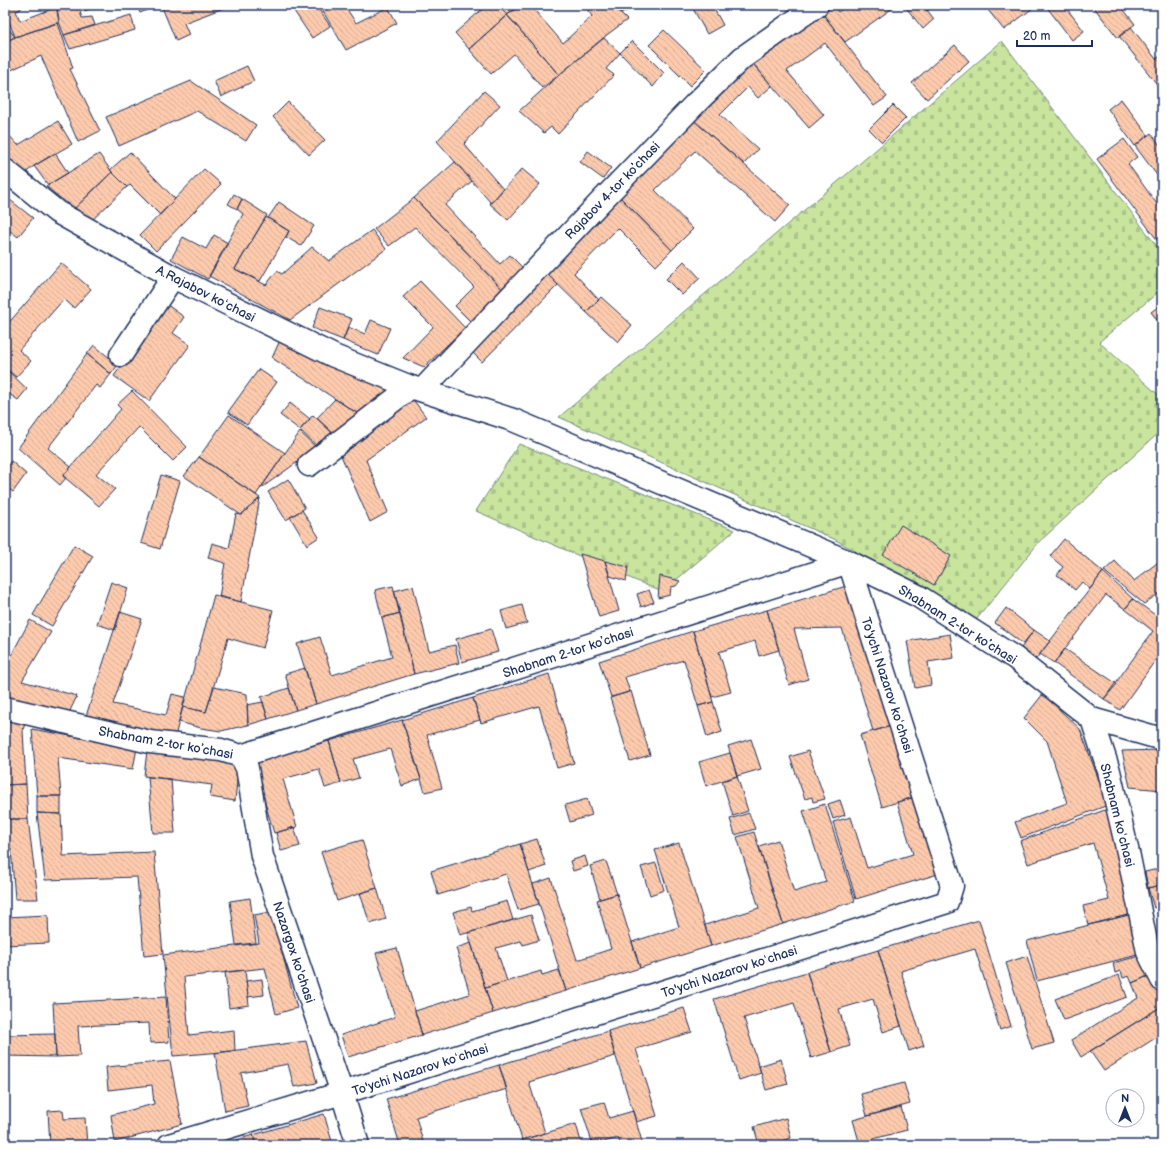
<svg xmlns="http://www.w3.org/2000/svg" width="1167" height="1150" font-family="'Balsamiq Sans',sans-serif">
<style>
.cemetery{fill:url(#cemetery-stones);stroke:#728a7e}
.building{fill:url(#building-back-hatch);stroke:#1b2f5e}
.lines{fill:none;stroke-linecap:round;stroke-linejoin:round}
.minor-casing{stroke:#1b2f5e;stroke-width:25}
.minor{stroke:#fff;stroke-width:22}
.labels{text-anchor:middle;stroke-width:3;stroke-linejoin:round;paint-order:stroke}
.street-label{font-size:13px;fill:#1b2f5e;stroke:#fff}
</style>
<defs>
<pattern id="cemetery-stones" width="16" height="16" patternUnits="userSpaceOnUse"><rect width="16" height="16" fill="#c9e59d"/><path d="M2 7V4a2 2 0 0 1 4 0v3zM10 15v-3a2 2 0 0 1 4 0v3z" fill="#acc58a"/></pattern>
<pattern id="building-back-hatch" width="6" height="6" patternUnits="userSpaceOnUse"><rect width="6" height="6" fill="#fdcaac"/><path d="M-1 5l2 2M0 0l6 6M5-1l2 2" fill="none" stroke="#d8ae96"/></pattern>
</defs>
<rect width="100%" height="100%" fill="#fff"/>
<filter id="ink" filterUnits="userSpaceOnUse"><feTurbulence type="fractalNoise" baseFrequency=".025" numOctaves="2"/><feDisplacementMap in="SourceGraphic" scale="8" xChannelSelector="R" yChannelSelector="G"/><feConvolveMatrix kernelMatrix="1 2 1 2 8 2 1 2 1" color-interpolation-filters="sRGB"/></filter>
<g filter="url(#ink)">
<path class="cemetery" d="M1002,41L1162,253V289L1099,342L1162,398V430L1039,542L976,620L834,539L559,417L872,153Z
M519,444L735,530L662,592L476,511Z"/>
<path class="building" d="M5,5H19L21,9L16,11L20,21L57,7L59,22L15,37L6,14H5Z
M56,5H88L90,9L80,12L82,18L92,17L95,25L64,35L59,22Z
M137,5H158L140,13Z
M161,5H231L184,23L189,35L176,41Z
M290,5H316L330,26L312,38Z
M319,5H344L356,23L388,7L397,23L346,50Z
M487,5H497L507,15L469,49L455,33Z
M497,5H522L507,15Z
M522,5H530L563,43L592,16L586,8L590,5H612L627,20L608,34L559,75L507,15Z
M612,5H638L621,14Z
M691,5H712L723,25L707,34Z
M834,5L838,12L848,5H897L845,42L822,13Z
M904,5H923L934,19L923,29Z
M923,5H935L927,11Z
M984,5H1037L1004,30Z
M1047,5H1064L1084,31L1072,40L1046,6Z
M1092,5H1120L1135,24L1118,38Z
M822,13L887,97L874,106L825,43L787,71L824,115L809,128L748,58Z
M131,15L135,30L70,49L64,35Z
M507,15L559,75L542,88L514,54L491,74L469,49Z
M58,23L73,68L70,69L100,131L78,142L41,56L5,73V42L15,37Z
M5,24L15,37L5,42Z
M1131,27L1156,59L1162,55V79L1156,83L1119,36Z
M664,30L706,70L690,86L649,45Z
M604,38L620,53L606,69L614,75L558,134L551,127L544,133L519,111L559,75Z
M632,41L664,73L653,87L620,53Z
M955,45L969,61L927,99L912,83Z
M748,58L772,86L758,98L748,87L720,115L758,149L744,164L690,117Z
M247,66L254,81L221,97L214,81Z
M1162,79V92L1156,83Z
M191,81L256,125L246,141L197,111L119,146L106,117Z
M484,91L500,105L464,144L503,189L491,203L437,141Z
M1121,99L1148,135L1135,146L1108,109Z
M288,102L325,140L309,155L273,117Z
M893,105L906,118L882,142L869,129Z
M690,117L790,205L775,222L695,151L655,190L693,229L672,250L615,192Z
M58,121L72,144L34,166L23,175L5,158V131L18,145Z
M1151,133L1162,148V182L1135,146Z
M1124,139L1137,157L1128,164L1162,211V244L1161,245L1097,159Z
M588,151L611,168L603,179L580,162Z
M130,152L175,199L160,215L130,185L127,187L110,170Z
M55,153L68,173L48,185L34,166Z
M99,154L112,172L75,208L56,195L46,186Z
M455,162L472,181L445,205L500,264L510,255L526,271L505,292L414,198Z
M204,169L221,184L156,251L140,235Z
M522,169L540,184L508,220L490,204Z
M112,172L127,187L91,221L75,208Z
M615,192L672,250L656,266L618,228L574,273L599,300L586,312L543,270Z
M234,194L242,199L237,209L228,204Z
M5,196L33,218L18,237L5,227Z
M414,198L505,292L472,323L455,306L474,287L415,227L389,246L374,229Z
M242,199L267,215L235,269L266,285L277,271L282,274L312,247L329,261L372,230L386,249L290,320L209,276L243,214L237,209Z
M279,202L314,226L301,246L286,237L289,231L268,218Z
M266,217L289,231L260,281L235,269Z
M214,235L228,243L208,279L171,259L183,237L206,249Z
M684,261L700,278L682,295L666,279Z
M61,263L91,289L74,308L64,299L19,350L31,361L16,377L5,368V327Z
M543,270L558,285L482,362L467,347Z
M420,281L465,328L424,367L403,358L433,327L403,297Z
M601,297L632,325L618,342L586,312Z
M166,304L184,317L173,333L190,345L149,401L114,376Z
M1162,304V325H1161L1151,312Z
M320,307L352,319L343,340L312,328Z
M371,320L390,328L378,355L343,340L348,327L365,334Z
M281,338L396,390L360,415L272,358Z
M94,345L118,365L111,374L87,354Z
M87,354L111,374L100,388L96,385L48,448L71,467L63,476L66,478L60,485L18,448Z
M5,368L27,389L18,400L5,391Z
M259,369L277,382L247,425L228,412Z
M132,391L187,447L173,461L139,427L96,474L115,489L99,506L63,476L121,409L117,405Z
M412,398L426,417L366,460L388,512L370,522L339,451Z
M335,399L360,415L335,435L317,418Z
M290,403L310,419L300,430L280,415Z
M229,415L285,453L256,495L199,457Z
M313,415L335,435L319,448L300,430Z
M300,432L317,448L260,489L285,453Z
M199,457L256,495L260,498L241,515L184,476Z
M11,461L26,474L13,492L5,486V469Z
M161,475L180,481L160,549L141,543Z
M288,479L305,508L286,520L268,492Z
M260,498L241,602L219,597L225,563L208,558L212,543L229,548L236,514L241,515Z
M302,510L319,537L307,545L290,517Z
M901,525L951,556L934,585L883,555Z
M1064,539L1103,572L1090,589L1082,582L1075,590L1057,575L1063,567L1050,556Z
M74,545L93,556L52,626L33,615Z
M580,554L605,561L619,611L599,617Z
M1162,559V591L1144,604L1104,571L1115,561L1134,581Z
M605,561L628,567L626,581L610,576Z
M1103,572L1133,599L1125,609L1106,595L1054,663L1040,654Z
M660,576L680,581L676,586L671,587L670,595L658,598Z
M111,582L128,588L115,630L97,624Z
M853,584L895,725L873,731L842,628L794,629L808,679L789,685L767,610Z
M393,586L400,613L382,618L375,590Z
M413,586L429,651L455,645L459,663L414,674L394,591Z
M649,590L654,602L641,607L637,594Z
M214,595L273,610L263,648L228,638L206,712L183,707Z
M1133,599L1162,620V651L1120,710L1104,699L1153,631L1125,609Z
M522,605L527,623L506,629L501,611Z
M1006,608L1034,630L1023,644L995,623Z
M767,610L779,650L759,656L755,641L719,652L731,692L712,697L693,631Z
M120,612L142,619L113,704L166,715L172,694L185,697L175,737L85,719Z
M400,613L414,674L316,704L297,644L320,637L332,675L392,657L382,618Z
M30,620L51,632L22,681L77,696L67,717L5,696V667Z
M491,629L498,652L462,662L456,639Z
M1034,630L1050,641L1036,659L1021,648Z
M693,631L713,702L698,706L684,660L625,677L630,692L611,697L599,661Z
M950,634L954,658L928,662L931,685L915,688L907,641Z
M1065,649L1117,684L1104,699L1054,663Z
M305,668L316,704L296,710L285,674Z
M549,674L574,763L557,768L539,706L481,723L473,698Z
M214,687L247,694L248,725L221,731L201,728L179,722L183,707L206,712Z
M289,688L296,710L268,719L261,697Z
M631,691L650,755L630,761L610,698Z
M1043,694L1080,729L1108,805L1021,838L1015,822L1067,803L1047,741L1024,718Z
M473,698L480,720L427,735L442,788L425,792L402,720Z
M263,702L268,719L248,725L247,705Z
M713,702L722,732L707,737L698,706Z
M5,712L26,718L23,731L26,784L5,785Z
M402,720L421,779L402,786L390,749L353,759L359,778L341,783L329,741Z
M898,724L920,795L882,807L860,735Z
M32,729L137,748L133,769L58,758L61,796H37Z
M751,739L761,769L737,776L728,746Z
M329,741L341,783L325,788L319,769L283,779L297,827L274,833L253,763Z
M1162,750V790L1130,787L1122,751Z
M147,751L239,762L235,801L210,797L212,785L144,776Z
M808,751L825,799L813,802L812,797L805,799L790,757Z
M730,753L737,776L706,786L699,762Z
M737,776L748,811L733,816L722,781Z
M148,777L171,779L175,833H153Z
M26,784L28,819H5V785Z
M37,796H61V814L37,813Z
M915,797L938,874L856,899L833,822L851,817L867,868L913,854L897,802Z
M587,799L592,815L570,822L565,805Z
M840,800L845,815L833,819L828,804Z
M825,804L855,901L783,924L759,846L778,840L794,892L826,882L803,811Z
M1113,807L1136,913L1088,925L1083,906L1109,900L1093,843L1028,864L1020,841Z
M37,813L61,814L63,856L154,852L163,954L144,956L137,877L45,880Z
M749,813L755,829L735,835L730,819Z
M5,819H28L38,899H15L11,849H5Z
M294,827L300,846L281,851L276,833Z
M754,832L783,924L711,946L705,925L759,908L737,837Z
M537,839L546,866L529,872L520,844Z
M362,840L377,888L337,901L321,852Z
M679,843L711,946L640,968L632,942L679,927L655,850Z
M520,844L539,904L518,910L506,874L438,895L431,871Z
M585,856L588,866L573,871L570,861Z
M606,861L617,894L600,899L590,866Z
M656,863L664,890L650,895L641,867Z
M1162,868V885L1148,888L1145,872Z
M551,878L577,960L611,949L597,900L617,894L640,968L566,991L533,884Z
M1162,885V906L1154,908L1148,888Z
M377,888L386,919L370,924L360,893Z
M250,898L256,943L236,945L230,901Z
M507,901L513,920L460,935L453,912L471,907L472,911Z
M271,912L297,1008L276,1014L265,968L184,977L189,1035L234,1030L235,1051L173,1056L163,955L259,943L254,915Z
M1136,913L1145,953L1037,981L1027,941Z
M48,915L49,943L5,945V917Z
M531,915L539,940L523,945L521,941L496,948L507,981L485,988L468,933Z
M979,920L1011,1026L1000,1030L975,949L901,971L924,1046L909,1051L878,950Z
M471,943L493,1013L422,1035L415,1011L470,994L456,948Z
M1162,944V962L1158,945Z
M397,948L422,1035L348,1057L341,1035L395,1017L376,953Z
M878,950L901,1026L883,1032L873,999L839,1009L850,1046L831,1052L807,972Z
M1143,955L1148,976L1132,983L1129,976L1123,978L1121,971L1115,973L1113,963Z
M1027,956L1054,1043L1032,1049L1006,963Z
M245,970L249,1005L229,1008L225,972Z
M559,970L566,991L493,1013L485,988L541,971L542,975Z
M807,972L831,1052L811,1058L794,1003L744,1018L761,1073L739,1080L714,999Z
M1119,975L1127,997L1064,1020L1055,999Z
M1148,976L1162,998V1006L1081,1057L1071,1040L1138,998L1132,983Z
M262,979L264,995L248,997L246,981Z
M166,997L169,1042L150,1043L149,1023L78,1026L80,1056L56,1057L53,1003Z
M1162,1006V1037L1160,1035L1104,1071L1090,1051Z
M684,1008L692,1032L636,1049L657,1116L636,1122L608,1031Z
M608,1031L615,1056L529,1082L545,1133L522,1140L499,1065Z
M55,1034L56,1057L5,1056V1035Z
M306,1041L317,1083L294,1087L288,1064L241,1073L248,1106L225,1111L215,1053Z
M781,1059L788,1084L766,1090L759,1066Z
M170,1061L182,1124L115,1142L111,1115L154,1104L152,1085L108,1090L106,1067Z
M499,1065L507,1089L416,1117L424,1145H400L386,1099Z
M904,1083L910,1104L867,1116L861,1094Z
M604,1102L609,1118L633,1111L643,1145H621L618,1138L593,1145L581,1108Z
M901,1107L907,1130L873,1139L875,1145H860L853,1120Z
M63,1110L64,1119L85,1118L87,1145H50L48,1111Z
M324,1114L333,1145H256L253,1135Z
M786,1118L791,1138L768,1145H759L754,1127Z
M576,1124L582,1145H524L522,1140Z
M253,1135L256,1145H220Z"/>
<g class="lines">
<defs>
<g id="minor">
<path d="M5,170L57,212L173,277L334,356L411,387L513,420L849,562L952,886L947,902L342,1093L169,1145"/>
<path d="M121,355L173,277"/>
<path d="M422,390L606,196L697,102L742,58L817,5"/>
<path d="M309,465L411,387"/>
<path d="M5,708L150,742L221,750L241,756L849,562L918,596L1015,658L1092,719L1162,739"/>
<path d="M1092,719L1109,771L1129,857L1148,952L1162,980"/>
<path id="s1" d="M241,756L247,768L262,856L342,1093L358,1145"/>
</g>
</defs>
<use href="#minor" class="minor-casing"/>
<use href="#minor" class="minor"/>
</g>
</g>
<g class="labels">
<g class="street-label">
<text transform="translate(612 190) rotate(-46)" y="5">Rajabov 4-tor koʼchasi</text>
<text transform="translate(206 293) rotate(27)" y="5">A.Rajabov koʻchasi</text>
<text transform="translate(958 624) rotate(32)" y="5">Shabnam 2-tor koʼchasi</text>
<text transform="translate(568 652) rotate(-18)" y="5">Shabnam 2-tor koʼchasi</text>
<text transform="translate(888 685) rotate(72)" y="5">To'ychi Nazarov koʻchasi</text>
<text transform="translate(166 742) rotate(10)" y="5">Shabnam 2-tor koʼchasi</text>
<text transform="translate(1118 815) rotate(76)" y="5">Shabnam koʻchasi</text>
<text dy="5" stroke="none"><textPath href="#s1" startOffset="204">Nazargox ko'chasi</textPath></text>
<text transform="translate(729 971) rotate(-18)" y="5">To'ychi Nazarov koʻchasi</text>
<text transform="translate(420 1069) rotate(-18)" y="5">To'ychi Nazarov koʻchasi</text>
</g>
</g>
<rect width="1167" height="1150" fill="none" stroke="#fff" stroke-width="20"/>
<rect x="10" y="10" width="1147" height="1130" fill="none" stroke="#1b2f5e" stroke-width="1.5" filter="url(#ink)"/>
<g transform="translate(1125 1108)"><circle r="19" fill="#ffffff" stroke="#a4acbf"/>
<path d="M0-3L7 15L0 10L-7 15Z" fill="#1b2f5e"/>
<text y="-6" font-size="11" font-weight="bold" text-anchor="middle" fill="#1b2f5e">N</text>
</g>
<path d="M1017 40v6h75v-6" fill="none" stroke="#1b2f5e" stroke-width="2"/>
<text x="1023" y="40" font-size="12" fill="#1b2f5e" stroke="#ffffff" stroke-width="3" paint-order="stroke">20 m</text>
</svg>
